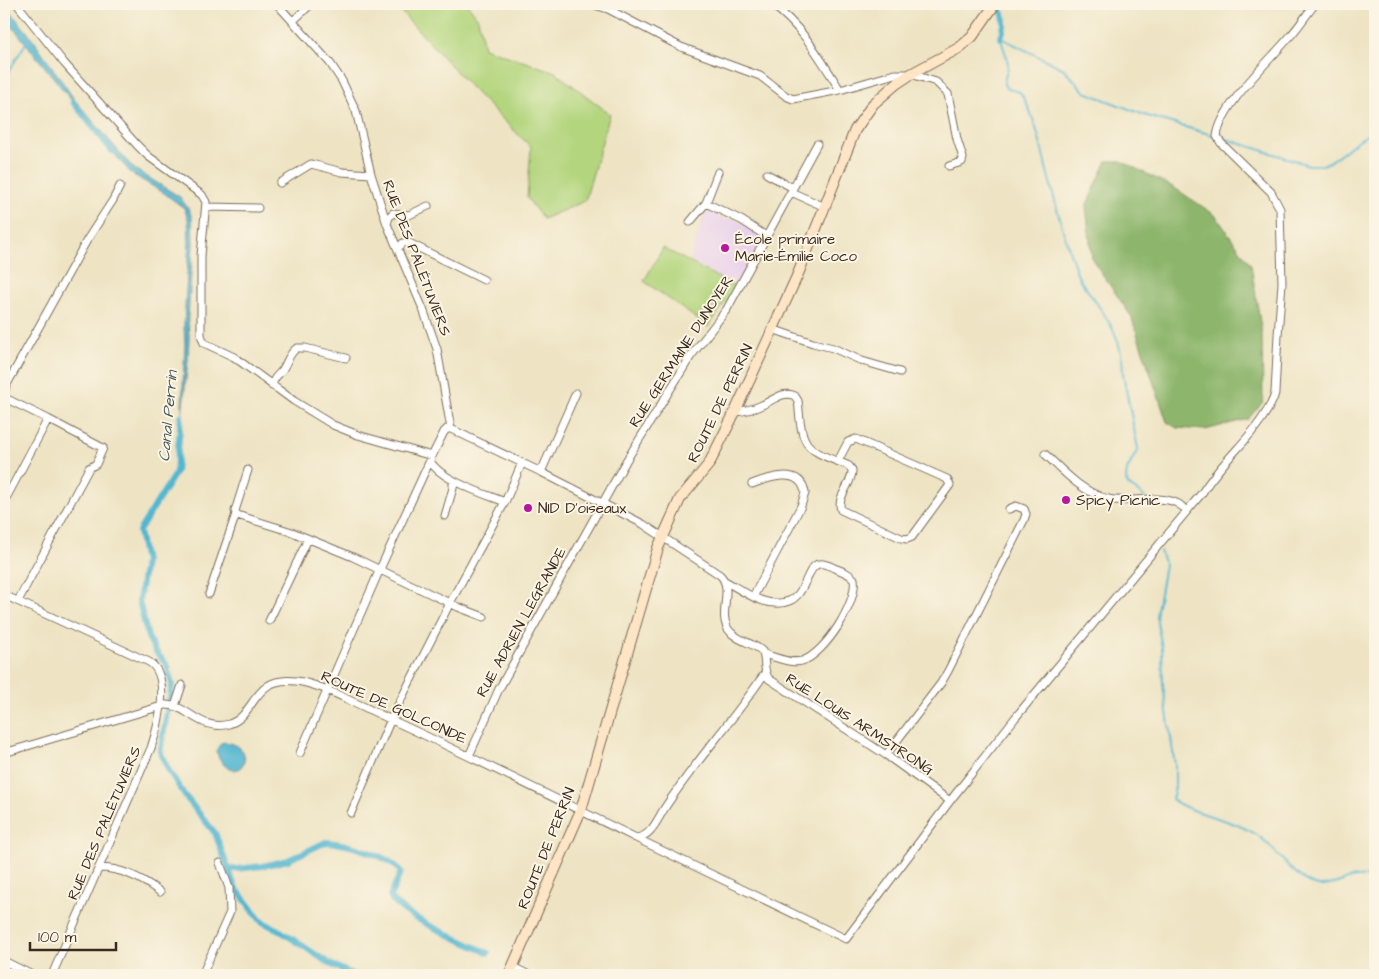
<svg xmlns="http://www.w3.org/2000/svg" width="1379" height="979" font-family="'Architects Daughter',sans-serif">
<style>
.built{fill:#ead1ec}
.green{fill:#b2d57d;stroke:#76804e}
.forest{fill:#8db66c;stroke:#647045}
.water{fill:#52b6d0;stroke:#467077}
.lines{fill:none;stroke-linecap:round;stroke-linejoin:round}
.stream{stroke:#52b6d0;stroke-width:2}
.canal{stroke:#52b6d0;stroke-width:6}
.street-casing{stroke:#7a6b58;stroke-width:9}
.secondary-casing{stroke:#7a6b58;stroke-width:12}
.street{stroke:#fff;stroke-width:7}
.secondary{stroke:#fde5c5;stroke-width:10}
.poi-dot{fill:#b5179e;stroke:#fcf5e5;stroke-width:2}
.labels{text-anchor:middle;stroke-width:4;stroke-linejoin:round;paint-order:stroke}
.poi-label{font-size:15px;fill:#3b2a1e;stroke:#fcf5e5;text-anchor:start}
.street-label{font-size:15px;fill:#3b2a1e;stroke:#fcf5e5}
.water-label{font-size:16px;font-style:italic;fill:#435b5c;stroke:#fcf5e5}
</style>
<rect width="100%" height="100%" fill="#fcf5e5"/>
<filter id="ink" filterUnits="userSpaceOnUse"><feTurbulence type="fractalNoise" baseFrequency=".02" numOctaves="2"/><feDisplacementMap in="SourceGraphic" scale="10" xChannelSelector="R" yChannelSelector="G"/><feConvolveMatrix kernelMatrix="1 2 1 2 8 2 1 2 1" color-interpolation-filters="sRGB"/></filter>
<filter id="wash" filterUnits="userSpaceOnUse"><feTurbulence type="fractalNoise" baseFrequency=".0096" numOctaves="4" result="noise"/><feDisplacementMap in="SourceGraphic" scale="20" xChannelSelector="R" yChannelSelector="G"/><feGaussianBlur stdDeviation="1.12" result="paint"/><feColorMatrix in="noise" values="0 0 0 0 0 0 0 0 0 0 0 0 0 0 0 0 0 1.4 0 .05"/><feComposite in="paint" operator="in"/></filter>
<g filter="url(#wash)">
<rect width="100%" height="100%" fill="#eee4c4"/>
<path class="built" d="M706,209L725,220L733,218L763,237L738,283L719,277L690,260Z"/>
<path class="green" d="M394,4H467L478,18L484,48L555,72L610,114L585,201L543,219L527,198L531,147L477,94Z
M663,248L736,287L708,327L644,281Z"/>
<path class="forest" d="M1107,161H1121L1173,187L1215,215L1251,265L1262,334L1263,402L1248,419L1205,430L1177,428L1167,422L1131,316L1092,259L1086,206Z"/>
<path class="water" d="M4,4L33,39L74,99L133,168L180,197L189,210L192,217L193,244L188,318L189,336L188,361L181,424L185,344L184,325L189,241L188,218L184,208L164,193L132,174L121,162L4,16Z
M225,742C265,747 234,796 216,751L221,743Z"/>
<g class="lines">
<path class="stream" d="M1001,38C1002,47 1008,56 1008,65C1008,71 1004,77 1004,85L1008,89L1020,92C1034,114 1040,141 1046,167C1055,202 1064,238 1077,273C1079,281 1086,288 1091,295C1110,322 1123,340 1123,374L1138,449L1127,470L1126,480L1128,485L1145,497
M1001,38L1064,69L1085,92L1147,116L1216,136
M4,79L26,43
M1220,137L1309,165H1323L1329,162L1359,140L1375,130
M1160,551L1165,565L1156,616L1162,648L1163,685L1175,765V787L1172,799C1178,805 1188,808 1196,811C1217,819 1242,824 1260,837C1277,850 1297,883 1319,886C1332,887 1344,879 1356,877C1362,876 1369,877 1375,878"/>
<path class="canal" d="M996,4C1006,12 1005,26 1001,38
M73,102L112,151
M181,416L176,472L139,531L145,562L139,601L148,637L156,652L167,665L172,685L160,752L169,771L185,796L215,833L235,887L261,921L282,932L330,964L354,975
M228,870L263,866L288,860L326,842C345,843 391,856 401,872L390,896C398,915 467,943 488,953"/>
</g>
</g>
<g filter="url(#ink)">
<g class="lines">
<defs>
<path id="street" d="M17,4L64,63L137,145L148,156L202,195L206,202L201,256V335L204,343L234,357L294,401L333,425L358,435L432,456
M277,4L330,63L342,81L356,111L371,174L387,224L423,309L437,349L451,429
M591,4L608,9L681,47L760,76L786,96L793,99L840,90L895,74H911L936,82L948,94L957,139L963,158L962,162L949,166
M771,4C802,26 820,58 840,90
M293,21L311,4
M767,174L793,188
M280,183L311,164L342,172L371,174
M791,192L825,207
M706,203L741,220L766,236
M206,207L258,208
M690,222L706,203L718,172
M387,224L389,217L393,213L409,215L428,206
M398,248L403,243H409L484,280
M772,329L813,343L833,348L862,361L900,372
M272,386C273,377 279,375 283,369C288,361 289,353 297,348H305L346,358
M4,394L6,386L87,240L113,200L120,186
M4,395L7,399L48,419L103,448L96,464L89,468L18,601
M735,412C744,411 754,409 762,405C774,400 783,390 795,396L798,401C800,413 799,429 805,440C811,454 836,460 849,466L852,470C853,484 836,496 841,510L901,538L907,539L912,537L950,485L947,479L856,439L848,442L838,461
M451,429L541,472L643,524L720,575C734,588 718,613 728,629C736,641 752,642 762,651C767,660 762,670 769,679L886,755L950,801
M1045,454C1063,471 1083,493 1108,499C1131,505 1171,489 1186,511
M430,461C441,480 484,494 505,502
M248,470L235,511L237,515L292,532L353,557L458,607L484,617
M541,472L576,393
M752,484C768,478 801,466 805,493L801,506L753,597
M4,502L48,419
M445,516L453,488V480
M725,581C743,591 767,610 789,601C806,595 807,565 819,564C824,563 830,566 834,568C842,571 849,573 854,579C858,602 825,654 802,661C790,664 775,657 764,654
M209,594L236,514
M4,595L149,662C172,676 158,727 151,748L52,975
M269,621L308,539
M175,706L182,685
M4,753L165,705C188,704 199,732 229,724C256,716 252,675 296,681C318,684 340,696 360,705C389,719 418,732 447,746C510,776 573,807 636,838C706,872 776,905 846,939L950,801L1015,718L1202,493C1218,466 1243,446 1261,420C1267,411 1273,403 1275,393L1278,335L1282,283L1280,209L1271,192L1221,143L1217,136C1222,103 1271,60 1292,34C1300,25 1307,14 1315,4
M300,753L380,569L432,456L444,432L447,429H451
M886,755L941,683L948,671L1024,520L1026,514L1024,509L1016,506L1009,509
M469,756L499,689L626,461L691,356L727,309L817,144
M351,813L391,719L450,603L505,502L522,463
M636,838C651,837 657,820 664,809C695,761 734,720 765,673
M99,868C121,868 143,879 160,892
M4,961L32,975
M513,967L529,975
M202,975L230,912L229,888L220,863"/>
<path id="secondary" d="M509,975L581,810L658,548L680,499L709,464L735,412L798,274L855,130L873,104L896,84L911,74L959,48L972,37L995,4"/>
</defs>
<use href="#street" class="street-casing"/>
<use href="#secondary" class="secondary-casing"/>
<use href="#street" class="street"/>
<use href="#secondary" class="secondary"/>
</g>
</g>
<g class="poi-dot">
<circle cx="725" cy="248" r="5"/>
<circle cx="1066" cy="500" r="5"/>
<circle cx="528" cy="508" r="5"/>
</g>
<g class="labels">
<g class="poi-label">
<text x="735" y="244">École primaire<tspan x="735" dy="17">Marie-Émilie Coco</tspan></text>
<text x="1076" y="505">Spicy Picnic</text>
<text x="538" y="513">NID D'oiseaux</text>
</g>
<g class="street-label">
<text transform="translate(417 258) rotate(69)" y="5">RUE DES PALÉTUVIERS</text>
<text transform="translate(681 351) rotate(-57)" y="5">RUE GERMAINE DUNOYER</text>
<text transform="translate(720 403) rotate(-64)" y="5">ROUTE DE PERRIN</text>
<text transform="translate(521 622) rotate(-61)" y="5">RUE ADRIEN LEGRANDE</text>
<text transform="translate(394 707) rotate(24)" y="5">ROUTE DE GOLCONDE</text>
<text transform="translate(860 724) rotate(33)" y="5">RUE LOUIS ARMSTRONG</text>
<text transform="translate(104 823) rotate(-67)" y="5">RUE DES PALÉTUVIERS</text>
<text transform="translate(546 848) rotate(-68)" y="5">ROUTE DE PERRIN</text>
</g>
<g class="water-label">
<text transform="translate(167 416) rotate(-85)" y="6">Canal Perrin</text>
</g>
</g>
<rect width="1379" height="979" fill="none" stroke="#fcf5e5" stroke-width="20"/>
<path d="M30 942v8h86v-8" fill="none" stroke="#3b2a1e" stroke-width="2.5"/>
<text x="38" y="942" font-size="15" fill="#3b2a1e" stroke="#fcf5e5" stroke-width="4" paint-order="stroke">100 m</text>
</svg>
